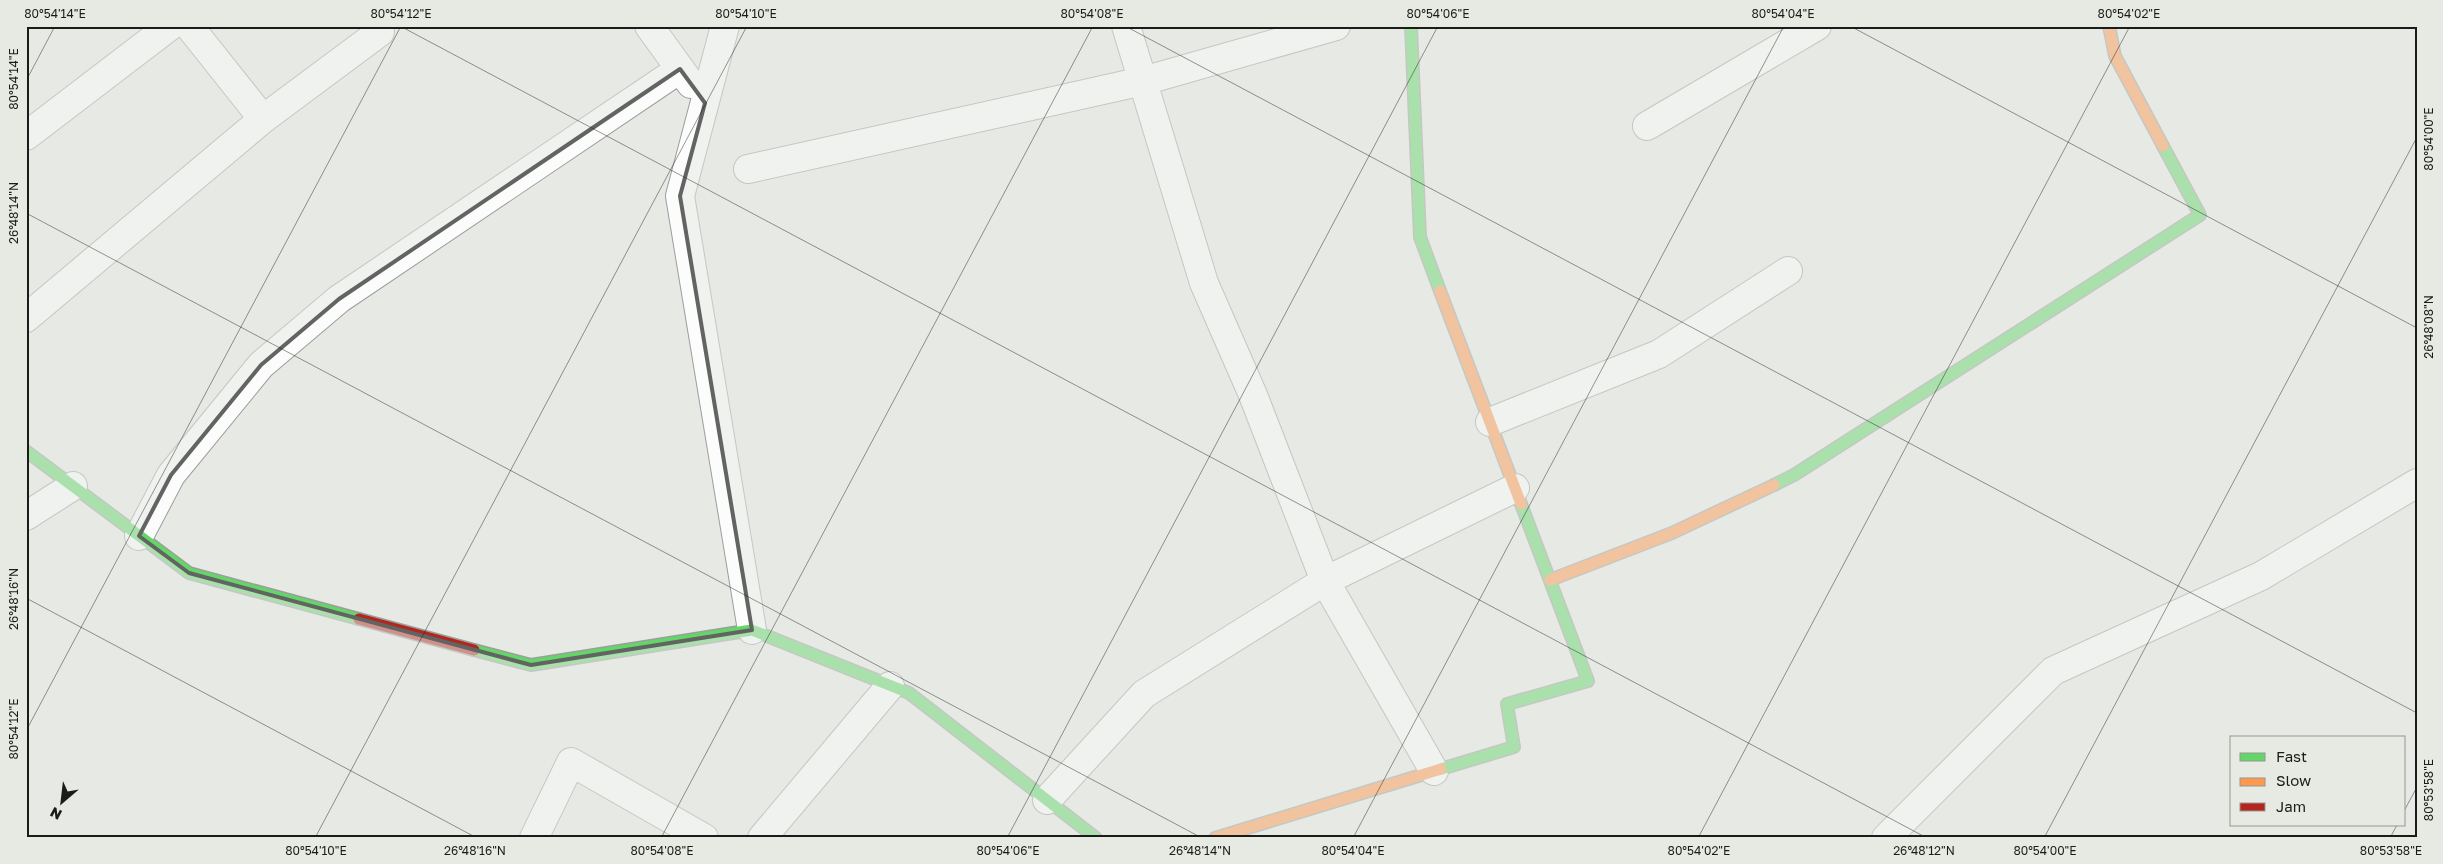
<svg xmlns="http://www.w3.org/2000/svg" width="2443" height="864" font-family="'Golos Text',sans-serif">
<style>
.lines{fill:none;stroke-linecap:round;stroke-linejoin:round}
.street-casing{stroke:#9c9e9b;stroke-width:30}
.fast-casing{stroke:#9c9e9b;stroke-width:14}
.slow-casing{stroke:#9c9e9b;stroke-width:14}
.jam-casing{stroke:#9c9e9b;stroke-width:14}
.street{stroke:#fbfcfb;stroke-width:28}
.fast{stroke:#63d668;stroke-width:11}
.slow{stroke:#ff974d;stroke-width:11}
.jam{stroke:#b3261e;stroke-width:11}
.marked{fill:none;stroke:#626461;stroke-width:4;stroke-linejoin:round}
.ticks{fill:none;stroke:#1b1c1a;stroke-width:1;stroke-opacity:0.45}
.neatline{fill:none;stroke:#1b1c1a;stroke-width:2}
.ticks-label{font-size:12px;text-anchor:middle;fill:#1b1c1a}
</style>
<rect width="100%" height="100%" fill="#e6e9e4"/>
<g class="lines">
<defs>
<path id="street" d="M189,26L263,119
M649,26L691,84
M725,26L680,196L752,630
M1647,126L1817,26
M26,136L170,26
M748,169L1143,81L1336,26
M26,318L263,119L380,32
M1490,422L1659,354L1788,271
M26,516L73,486
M139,536L171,475L261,365L339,299L680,69
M1434,771L1325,581L1515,488
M1047,800L1144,694L1325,581L1253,395L1204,283L1126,26
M534,838L571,762L704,838
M762,838L890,686
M1886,838L2053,671L2261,576L2417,483"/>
<path id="fast" d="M1411,26L1420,237L1440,291
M26,451L189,573L359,619
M1774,485L1794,475L2200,215L2163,146
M474,650L531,665L752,630L909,693L1096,838
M1441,769L1514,747L1507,704L1588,681L1521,504"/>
<path id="slow" d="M2109,26L2115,56L2163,146
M1440,291L1521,504
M1550,580L1672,533L1774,485
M1215,838L1441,769"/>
<path id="jam" d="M359,619L474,650"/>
</defs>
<use href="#street" class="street-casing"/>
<use href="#fast" class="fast-casing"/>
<use href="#slow" class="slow-casing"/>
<use href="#jam" class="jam-casing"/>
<use href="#street" class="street"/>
<use href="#fast" class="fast"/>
<use href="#slow" class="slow"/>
<use href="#jam" class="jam"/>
</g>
<path d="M0 0H2443V864H0ZM680,69L705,103L680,196L752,630L531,665L189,573L139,536L171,475L261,365L339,299Z" fill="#e6e9e4" fill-opacity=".55" fill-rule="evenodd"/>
<path class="marked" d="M680,69L705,103L680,196L752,630L531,665L189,573L139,536L171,475L261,365L339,299Z"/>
<path class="ticks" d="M400,26L1927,838M1125,26L2417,713M1850,26L2417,328M26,81L55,26M26,213L1202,838M26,598L477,838M26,731L401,26M2404,811L2417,787M315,838L747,26M661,838L1093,26M1007,838L1438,26M1353,838L1784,26M1698,838L2130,26M2044,838L2417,137M2390,838L2397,825"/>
<rect width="2443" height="864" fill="none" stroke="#e6eae3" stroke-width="55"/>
<rect x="2230" y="736" width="175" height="90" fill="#e6eae3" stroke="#959893"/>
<rect x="2240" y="753" width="25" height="8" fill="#63d668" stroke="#959893"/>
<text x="2276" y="762" font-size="15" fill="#1b1c1a">Fast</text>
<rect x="2240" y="778" width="25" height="8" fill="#ff974d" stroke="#959893"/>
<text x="2276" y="786" font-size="15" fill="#1b1c1a">Slow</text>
<rect x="2240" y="803" width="25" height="8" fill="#b3261e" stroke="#959893"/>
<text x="2276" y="812" font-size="15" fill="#1b1c1a">Jam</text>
<g transform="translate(62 802) rotate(208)" stroke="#e6eae3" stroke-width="4" paint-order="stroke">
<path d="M0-4L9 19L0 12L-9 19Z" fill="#1b1c1a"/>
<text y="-8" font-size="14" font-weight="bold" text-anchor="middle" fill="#1b1c1a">N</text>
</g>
<rect x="28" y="28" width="2388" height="808" class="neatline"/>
<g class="ticks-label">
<text x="55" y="18">80°54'14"E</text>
<text x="401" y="18">80°54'12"E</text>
<text x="746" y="18">80°54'10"E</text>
<text x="1092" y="18">80°54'08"E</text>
<text x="1438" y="18">80°54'06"E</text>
<text x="1783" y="18">80°54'04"E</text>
<text x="2129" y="18">80°54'02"E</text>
<text transform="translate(14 79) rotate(-90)" y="4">80°54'14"E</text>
<text transform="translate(2429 139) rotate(-90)" y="4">80°54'00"E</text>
<text transform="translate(14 213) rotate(-90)" y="4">26°48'14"N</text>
<text transform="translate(2429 327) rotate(-90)" y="4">26°48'08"N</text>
<text transform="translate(14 599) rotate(-90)" y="4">26°48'16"N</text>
<text transform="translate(14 729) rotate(-90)" y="4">80°54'12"E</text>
<text transform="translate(2429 790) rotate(-90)" y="4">80°53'58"E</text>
<text x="316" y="855">80°54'10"E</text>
<text x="475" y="855">26°48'16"N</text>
<text x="662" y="855">80°54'08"E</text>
<text x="1008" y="855">80°54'06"E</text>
<text x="1200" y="855">26°48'14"N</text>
<text x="1353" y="855">80°54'04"E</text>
<text x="1699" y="855">80°54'02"E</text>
<text x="1924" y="855">26°48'12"N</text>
<text x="2045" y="855">80°54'00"E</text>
<text x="2391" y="855">80°53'58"E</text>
</g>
</svg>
